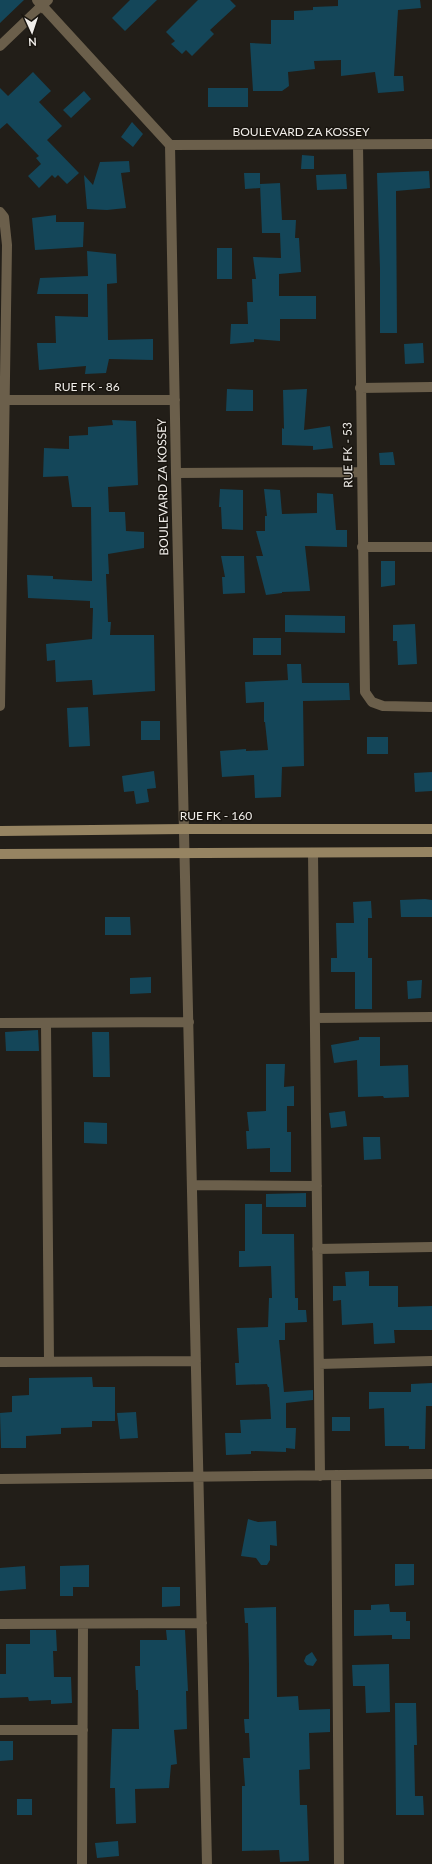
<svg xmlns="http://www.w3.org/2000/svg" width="432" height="1864" font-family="Lato,sans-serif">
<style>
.building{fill:#144659}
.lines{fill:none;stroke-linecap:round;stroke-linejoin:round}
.minor{stroke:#6b5f4b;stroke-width:10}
.secondary{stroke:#968462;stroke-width:10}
.labels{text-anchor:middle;stroke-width:3;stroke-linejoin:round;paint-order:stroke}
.street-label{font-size:12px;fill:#f1eeea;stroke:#19150f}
</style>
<rect width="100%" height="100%" fill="#221e18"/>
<path class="building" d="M0,0H24L0,23Z
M130,0H157L125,31L112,18Z
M198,0H230L236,6L210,30L214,34L192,56L186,50L182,54L171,44L175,41L166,32Z
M338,0H420L421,8L398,10L394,76H403L404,91L378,93L375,72L341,76V60L314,61L315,69L288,72L289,86L282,91H253L250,43L271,44V20H294V11L313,10V7L338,6Z
M33,72L51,91L39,102L62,126L47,140L79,173L67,184L58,175L55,178L52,175L39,188L28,176L41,164L36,158L39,156L7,123L0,129V88L8,96Z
M208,88H248V107H208Z
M84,91L91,99L71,118L63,110Z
M132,122L143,134L133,147L121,137Z
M302,155L314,156V169H301Z
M129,161L130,172L121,173L126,208L107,210L87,209L84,175L93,185L100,162Z
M429,171L430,188L396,191L397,333H380V269L377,173Z
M244,173H260V188L245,189Z
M346,174L347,189L317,190L316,175Z
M280,183L282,220H296L295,238H299L301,272L279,274V296H316V319H280V341L254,339V342L230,344L231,324H248L247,302H253L252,279H256L253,257L281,258L280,233H262L260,184Z
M56,215V222H84L83,247L35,250L32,218Z
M217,248H232V279H217Z
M87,251L116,254L117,283L107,284L108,340L153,339V360L109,359L106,373L85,374L86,366L39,370L37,343H56L55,316L88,317V294H37L40,278L88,276Z
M423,343L424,363L405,364L404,344Z
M227,389L253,390V411H226Z
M307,389L304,430L330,426L333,448L313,450V446L282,445V428L284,429L283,390Z
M112,420L136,421L138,485L108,487L109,512H125L126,531L144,532V548L108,554L109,574H106L108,622H111L110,635H154L155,691L93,695L92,680L56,682L55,660L47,661L46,644L92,639L93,608H90V601L28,598L27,575L53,576V579L92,581L91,507H72L68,476L43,477L44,448L69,449V436L88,435V427L113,425Z
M393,452L395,465H380L379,453Z
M220,489L243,490V530L222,529L221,507H219Z
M264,489L280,490L282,514L317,513V493L333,494L336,530H347V547L305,546L310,591L282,592V593L266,595L256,556H263L256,531H265V516H267Z
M221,556H244L245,593L223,594L222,577H225Z
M381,561H395V585L381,587Z
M285,615L345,616V633L285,632Z
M415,624L417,664L398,665L397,641H393V625Z
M253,638H281V655H253Z
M287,664H301L302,683H349L350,700L303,701L304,766L282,767L281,797L255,798L254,775L222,777L220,751L246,749V751L268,750L265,722H264V702L246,703L245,682L288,680Z
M88,707L90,746L69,747L67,708Z
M141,721H160V740H141Z
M367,737H388V754H367Z
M154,771L156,788L147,789L149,802L136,804L134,791L124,792L122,776Z
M432,772V791L415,792L414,773Z
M425,899L432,900V917H401L400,900Z
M371,901L372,918H368V958H372V1009H355V972H331V958H337L336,923H354L353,902Z
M105,917H130L131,935H105Z
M151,977V993L130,994V978Z
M422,980L421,998L408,999L407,981Z
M38,1030L39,1051H6L5,1032Z
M92,1032H109L110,1077H93Z
M359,1037H380V1066L408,1065L409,1097L384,1098L383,1096L358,1097L357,1060L334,1063L331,1045L359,1040Z
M266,1064H285L284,1087L294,1086V1106H287V1132H291V1172H270V1148L247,1149L246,1131H249L247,1112L266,1111Z
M345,1111L347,1126L331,1128L329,1113Z
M84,1122L107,1123V1144L84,1143Z
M363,1137H380L381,1159L364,1160Z
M306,1193V1207H266V1194Z
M245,1204H262V1234H294L295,1298H298V1310H306L307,1322L285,1323V1340H279L284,1392L313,1390V1400L286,1403V1428H296L295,1449L286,1448V1452L251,1451V1454L226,1455L225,1433H241L240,1420L271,1419L269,1387H268L267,1384L236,1385L235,1363H239L237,1328L268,1327L269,1298H272L271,1266L239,1267V1251H245Z
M369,1271V1286H398V1307L432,1306V1330H394L395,1343L374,1344L373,1323L342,1325L341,1300L333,1301V1286H346L345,1272Z
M92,1377L93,1387H115V1421H92V1427L61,1428V1434L26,1436V1448H1L0,1413L12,1412V1396L29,1395V1378Z
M432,1383V1406H426L425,1449H409V1446H385L384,1408L369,1409V1392H411V1384Z
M136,1412L138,1438L120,1439L117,1413Z
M332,1417H350V1431H332Z
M248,1519L258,1522L276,1521L277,1546L270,1545V1560L267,1565H261L256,1558L241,1556Z
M395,1564H414V1585L395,1586Z
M89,1565V1587H73V1596H60V1566Z
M25,1566L26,1589L0,1591V1568Z
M162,1587H180V1606L162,1607Z
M389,1604L390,1612H406V1621H410V1639H392V1635L354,1636V1610H371V1605Z
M276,1607L277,1697L298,1696L299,1710L330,1709V1732L309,1733L310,1769L299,1770L300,1805H307L309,1861L280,1862L279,1850L242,1851V1786H245L243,1758H250L249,1733H245L244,1719H249V1665L248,1623H245L244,1608Z
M30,1630H56L57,1651H53L54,1677H71L72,1703L51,1704V1700L29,1701L28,1697L0,1698V1674H6V1644H30Z
M166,1630H185L188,1691H186L187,1729L174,1730L177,1764L171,1765L169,1788L135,1789L136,1823L116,1824L115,1788H110L112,1729H139L138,1690H136L135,1666H140V1640H167Z
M312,1652L317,1660L313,1666L307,1665L304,1661L306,1656Z
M389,1664L390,1712L366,1713L365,1686H353L352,1665Z
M395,1703H416L417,1745H414L415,1796H423L424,1815H396Z
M0,1741H13V1760L0,1761Z
M17,1799H32V1815H17Z
M118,1841L119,1856L97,1858L95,1843Z"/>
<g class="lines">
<path class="minor" d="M37,0L170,145L176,473L207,1864
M0,46L48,0
M358,144L365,692L372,702L383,706L432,707
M170,145L432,144
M0,212L4,217L7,245L0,706
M360,388L432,387
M0,400H175
M176,473L361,472
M362,547H432
M313,853L320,1476
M315,1018L432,1017
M0,1023L189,1022
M46,1024L49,1361
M192,1185L317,1186
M317,1249L432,1247
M0,1362L196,1361
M319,1364L432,1361
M336,1475L339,1864
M0,1479L432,1474
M0,1624L202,1623
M0,1730H83
M82,1864L83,1624"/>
<path class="secondary" d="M0,831L184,829H432
M0,854L432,852"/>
</g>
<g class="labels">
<g class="street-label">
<text x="301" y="136">BOULEVARD ZA KOSSEY</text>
<text x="87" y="391">RUE FK - 86</text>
<text transform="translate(348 455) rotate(-91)" y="4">RUE FK - 53</text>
<text transform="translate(163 487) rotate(-91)" y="4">BOULEVARD ZA KOSSEY</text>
<text x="216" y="820">RUE FK - 160</text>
</g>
</g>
<g transform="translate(32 32) rotate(177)" stroke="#19150f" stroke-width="3" paint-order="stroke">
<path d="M0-3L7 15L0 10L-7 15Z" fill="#f1eeea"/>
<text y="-6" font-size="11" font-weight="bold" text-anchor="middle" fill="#f1eeea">N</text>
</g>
</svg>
